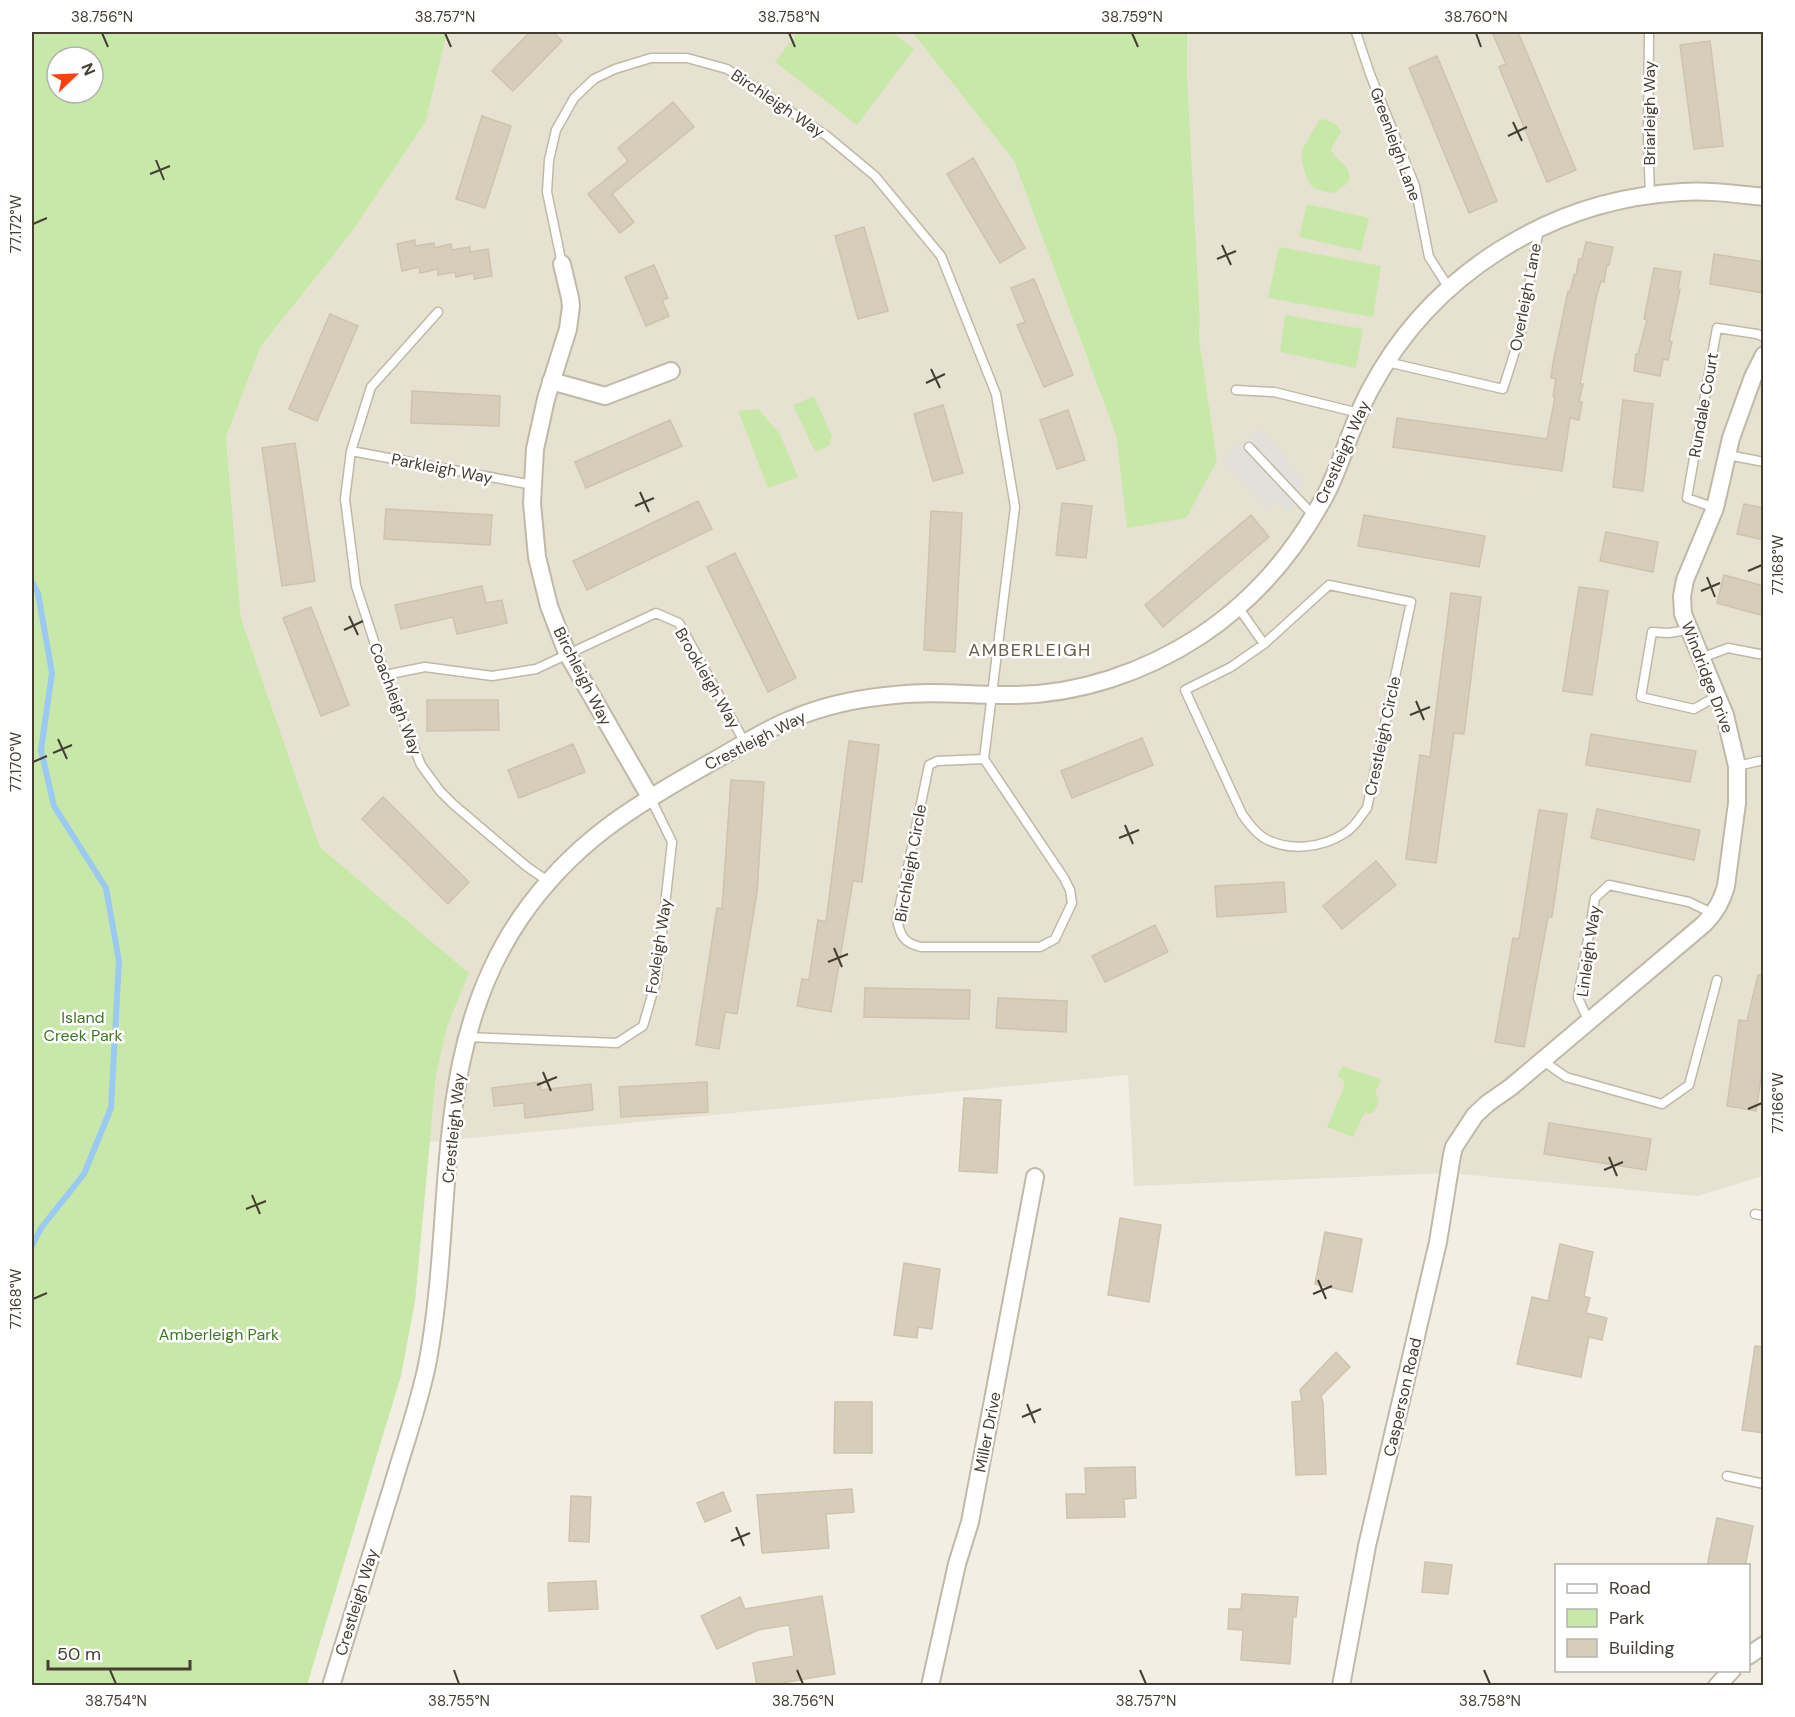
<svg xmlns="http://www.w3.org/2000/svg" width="1795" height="1717" font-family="'DM Sans',sans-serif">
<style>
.residential{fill:#e6e1d0}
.green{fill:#c8e8a9;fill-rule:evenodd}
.parking{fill:#e2e0db}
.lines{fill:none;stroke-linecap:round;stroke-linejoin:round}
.stream{stroke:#9cc9f2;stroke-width:6}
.building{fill:#d7cdbb;stroke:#cfc3ab;stroke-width:1.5}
.lane-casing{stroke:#c0b9a8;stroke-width:11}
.street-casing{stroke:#c0b9a8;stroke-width:20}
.lane{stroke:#fff;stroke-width:8}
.street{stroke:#fff;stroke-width:16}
.ticks{fill:none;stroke:#443e33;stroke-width:2}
.labels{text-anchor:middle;stroke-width:5;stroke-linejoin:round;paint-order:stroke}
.street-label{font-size:16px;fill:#443e33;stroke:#fff}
.park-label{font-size:16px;fill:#3f7625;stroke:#fff}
.neighbourhood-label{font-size:18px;letter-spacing:1.5px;fill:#675d4a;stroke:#fff}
.neatline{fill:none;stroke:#443e33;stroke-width:2}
.ticks-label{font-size:15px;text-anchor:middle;fill:#443e33}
</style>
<rect width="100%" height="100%" fill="#f2eee3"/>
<path class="residential" d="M447,32H912L1014,161L1116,435L1127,528L1217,461L1199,338L1200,321L1187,73L1189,32H1763V1176L1697,1196L1449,1173L1134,1186L1128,1075L430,1142L436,1076L447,1027L469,973L320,847L241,618L226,437L261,346L351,233L426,121Z"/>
<path class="green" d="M32,32H447L426,121L351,233L261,346L226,437L241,618L320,847L469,973L447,1027L436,1076L415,1302L401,1376L307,1685H32ZM57,57H93V93H57Z
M798,32H892L914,49L857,125L775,62Z
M912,32H1188L1187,73L1200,321L1199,338L1217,461L1186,518L1127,528L1116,435L1014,161Z
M1324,119L1337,125L1341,131L1331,149C1337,164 1354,164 1348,183L1334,193C1328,192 1319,191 1314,188C1306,182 1300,160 1302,150L1319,120Z
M1307,204L1369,218L1361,251L1299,237Z
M1279,247L1381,266L1373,317L1268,298Z
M1285,315L1363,329L1356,368L1280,352Z
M814,396L832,436L829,446L815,452L793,405Z
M758,409L780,434L798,477L768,488L738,411Z
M1343,1066C1356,1072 1368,1074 1381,1080L1375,1093L1379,1100L1375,1111L1370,1114L1365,1112L1353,1137L1327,1127L1345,1085L1342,1079L1337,1076Z"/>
<path class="parking" d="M1260,428L1280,451L1304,482L1300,495L1289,514L1279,503H1274L1266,510L1222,459Z"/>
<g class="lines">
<path class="stream" d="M32,582L38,593L52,673L41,750L54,806L106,888L119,961L111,1108L84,1174L41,1228L32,1246"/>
</g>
<path class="building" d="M530,32H553L562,41L513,91L492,71Z
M1492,32H1518L1576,170L1547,182L1499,67L1506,64Z
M1710,41L1723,146L1694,149L1680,45Z
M1437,56L1497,201L1469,213L1409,68Z
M673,102L694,127L612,194L634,222L620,233L588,194L628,161L618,148Z
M482,116L511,126L485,208L456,199Z
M973,158L1025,248L1000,263L947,174Z
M864,227L888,311L858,319L835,236Z
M415,240V246L434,243V248L451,244L452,250L470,247V252L488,249L492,276L474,279V273L456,277L455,272L438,275V269L420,273L419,267L402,271L397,244Z
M1586,242L1613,247L1609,265L1607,264L1604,282L1601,281L1596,298L1580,384H1583L1579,401L1582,402L1579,420L1570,418L1562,471L1393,447L1397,418L1547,439L1555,397L1553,396L1556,379L1551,378L1553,363L1568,291L1570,292L1574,275H1576L1579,259H1582Z
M1714,254L1764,262V293L1710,284Z
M654,265L668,298L662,300L669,316L646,326L625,277Z
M1654,268L1681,272L1678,289L1680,290L1669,341L1672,342L1668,360L1663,359L1660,376L1634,371L1636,354H1638L1647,320L1644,319Z
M1034,279L1073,375L1044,387L1017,325L1025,322L1011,288Z
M330,314L358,326L317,421L289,409Z
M412,391L500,396L499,426L411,423Z
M1623,400L1653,404L1643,491L1613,487Z
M943,405L963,473L933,481L914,414Z
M1068,410L1085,460L1057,469L1040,420Z
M670,420L682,446L586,488L575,462Z
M295,443L315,581L282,586L262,448Z
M698,501L712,529L587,590L573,561Z
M1062,503L1092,506L1086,558L1056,555Z
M1744,504L1764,508V540L1737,534Z
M386,509L492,515L490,545L384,539Z
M931,511L962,513L955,652L924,650Z
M1251,515L1269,537L1163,627L1145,605Z
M1364,515L1485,536L1479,567L1358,546Z
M1606,532L1658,542L1653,572L1600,561Z
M735,553L796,678L768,692L707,567Z
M1724,575L1764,586V616L1717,603Z
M482,586L486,603L502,600L507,623L457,634L453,617L401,629L395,605Z
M1579,587L1608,591L1592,695L1563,691Z
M1451,593L1481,597L1464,734L1454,733L1436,863L1406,859L1420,755L1430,757Z
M311,607L349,705L321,716L283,618Z
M427,700H498L499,730L427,731Z
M1591,734L1696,751L1690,782L1586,765Z
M1142,738L1153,765L1072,798L1061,771Z
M849,741L879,745L862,882L853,881L831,1012L797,1006L802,979L809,980L818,920L826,922Z
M573,744L585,772L519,798L508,770Z
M731,780L764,782L757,892L737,1014L725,1012L719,1049L696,1045L717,908L722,909Z
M383,797L469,882L448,904L362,819Z
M1597,809L1700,830L1694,860L1591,838Z
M1539,810L1567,814L1552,917H1548L1524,1047L1495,1042L1513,938L1519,939Z
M1376,861L1396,885L1342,929L1323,906Z
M1284,882L1286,912L1217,917L1215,886Z
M1155,925L1168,952L1105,982L1092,956Z
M1758,975L1764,976V1059L1756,1111L1727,1106L1739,1020L1747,1021Z
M865,988L970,990L969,1019L864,1017Z
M998,998L1067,1001L1066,1032L996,1028Z
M540,1082L541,1090L591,1084L593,1110L525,1118L524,1103L494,1106L492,1088Z
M707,1082L708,1112L621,1117L619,1087Z
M964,1098L1001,1100L997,1173L959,1171Z
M1549,1123L1651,1139L1646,1170L1544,1154Z
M1120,1218L1161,1225L1149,1302L1108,1295Z
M1325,1232L1362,1239L1352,1292L1315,1284Z
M1560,1244L1593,1252L1584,1296L1590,1298L1586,1313L1607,1318L1602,1340L1589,1337L1581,1377L1517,1364L1532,1297L1548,1301Z
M904,1263L940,1269L932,1329L918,1327L917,1338L894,1335Z
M1755,1346L1764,1347V1433L1742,1430Z
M1336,1352L1350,1367L1321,1396L1323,1403L1326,1474L1296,1475L1292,1402L1302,1401L1300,1390Z
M835,1402H872V1453H834Z
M1135,1467L1136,1498L1124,1499L1125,1517L1067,1518L1066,1494H1086L1085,1468Z
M852,1489L854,1512L826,1514L829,1548L762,1553L757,1495Z
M723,1492L731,1511L705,1522L697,1503Z
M571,1496L591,1497L589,1542L569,1541Z
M1717,1518L1753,1526L1745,1566H1707Z
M1425,1562L1452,1565L1448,1594L1422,1592Z
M596,1581L598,1609L549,1611L548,1583Z
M1242,1594L1298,1597L1296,1617H1293L1290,1664L1241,1660L1243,1630L1228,1629L1229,1609H1241Z
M822,1596L835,1674L763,1686H757L753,1663L794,1656L789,1625L758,1630L717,1649L701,1616L740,1597L745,1609Z"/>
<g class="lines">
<defs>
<path id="lane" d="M1356,32L1370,74L1415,186L1429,257L1449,288
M1649,32L1648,139L1650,195
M562,264L547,192L549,160L556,130L574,98L594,79L615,69L651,58H687L727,69L827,136L875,176L941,256L996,394L1015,507L984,759
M438,312L371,387L351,451L345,499L356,586L385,675L421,765L440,791L453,804L526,866L549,882
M1387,362L1503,389L1521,332L1539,228
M1236,390L1274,392L1359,413
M1249,447L1314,516
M351,451L533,485
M1728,455L1764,462
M1715,508L1687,498L1717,328L1757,334L1764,337
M1329,585L1411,602L1367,808C1360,817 1355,827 1345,833C1322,848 1289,852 1264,838C1255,832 1248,823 1242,814L1185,690L1231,667L1264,644Z
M1238,607L1264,644
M1689,630L1668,633L1652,632L1641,697L1694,709L1717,696
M1701,658L1728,648L1764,655
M385,675L425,667L492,676L536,669L656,613L679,623L745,743
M984,759L1064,878L1070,890L1072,903L1055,939L1040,947H921C904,943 900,936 897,919L929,765L937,761Z
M1737,766L1764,760
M1589,1022L1578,998L1595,898L1609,885L1689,902L1714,914
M467,1037L617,1043L643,1026L657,978L672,842L650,797
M1543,1061L1566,1077L1662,1104L1689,1085L1717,980
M1755,1214L1764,1216
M1727,1476L1764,1484"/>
<path id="street" d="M562,264L570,298L571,306L568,329L546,399L535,449L532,503L537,557L549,606L567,653L650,797
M551,381L605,396L671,371
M1748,1656L1764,1645
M331,1686C352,1618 372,1551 393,1484C405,1443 420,1402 428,1360C456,1209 429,1051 521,917C572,843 633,806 710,763C737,748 764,730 792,719C825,705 860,698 895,695C934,690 973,696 1012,695C1078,695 1145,672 1200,636C1256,599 1299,547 1329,488C1344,456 1353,421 1370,390C1431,274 1551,199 1682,192C1709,190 1736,194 1764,197
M930,1686L957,1564L970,1522L1035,1177
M1341,1686L1367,1546L1438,1242L1452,1155L1454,1147L1475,1115L1488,1103L1511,1087L1704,924C1715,913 1722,902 1726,886L1737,803V766L1725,715L1683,614L1682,596L1685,580L1715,508L1731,438L1753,377L1764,355
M1717,1686L1732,1670"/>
</defs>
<use href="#lane" class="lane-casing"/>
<use href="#street" class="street-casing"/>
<use href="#lane" class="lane"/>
<use href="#street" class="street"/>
</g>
<path class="ticks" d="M102,33L108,47M445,33L451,47M789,33L795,47M1132,33L1138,47M1476,33L1481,47M1513,122L1522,141M1508,136L1527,127M156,160L164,180M150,174L170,166M33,224L47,218M1222,245L1231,265M1217,259L1236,251M931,369L940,388M926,383L945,374M640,492L649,512M635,506L654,498M1748,571L1762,565M1707,577L1715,597M1701,591L1720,583M349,616L358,635M344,630L363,621M1416,701L1424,720M1410,715L1430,707M58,739L67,759M53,753L72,745M33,762L47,756M1125,825L1133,844M1119,838L1139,830M834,948L842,967M828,962L848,954M543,1072L551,1091M537,1085L557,1077M1748,1109L1762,1103M1609,1157L1617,1176M1604,1170L1623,1162M252,1195L260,1214M246,1209L266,1201M1318,1280L1326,1299M1313,1294L1332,1286M33,1299L47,1293M1027,1404L1035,1423M1022,1417L1041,1409M736,1527L744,1546M731,1541L750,1533M110,1670L116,1684M454,1670L459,1684M797,1670L803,1684M1140,1670L1146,1684M1484,1670L1490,1684"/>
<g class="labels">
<g class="street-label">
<text transform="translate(778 103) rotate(34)" y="6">Birchleigh Way</text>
<text transform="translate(1649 113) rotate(-90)" y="6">Briarleigh Way</text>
<text transform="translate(1396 144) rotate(70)" y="6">Greenleigh Lane</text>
<text transform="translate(1525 297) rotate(-79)" y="6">Overleigh Lane</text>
<text transform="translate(1703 405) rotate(-80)" y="6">Rundale Court</text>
<text transform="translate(1342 452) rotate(-66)" y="6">Crestleigh Way</text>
<text transform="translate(442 468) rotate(11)" y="6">Parkleigh Way</text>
<text transform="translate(583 676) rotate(63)" y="6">Birchleigh Way</text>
<text transform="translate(1708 677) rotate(69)" y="6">Windridge Drive</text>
<text transform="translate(708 678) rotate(60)" y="6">Brookleigh Way</text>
<text transform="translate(396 699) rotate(69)" y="6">Coachleigh Way</text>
<text transform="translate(1382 736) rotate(-78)" y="6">Crestleigh Circle</text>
<text transform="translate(755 740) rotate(-27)" y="6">Crestleigh Way</text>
<text transform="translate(910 863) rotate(-80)" y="6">Birchleigh Circle</text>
<text transform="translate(658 946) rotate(-81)" y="6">Foxleigh Way</text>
<text transform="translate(1588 951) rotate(-82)" y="6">Linleigh Way</text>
<text transform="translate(453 1128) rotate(-84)" y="6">Crestleigh Way</text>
<text transform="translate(1402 1397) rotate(-77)" y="6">Casperson Road</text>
<text transform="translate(987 1432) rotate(-79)" y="6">Miller Drive</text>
<text transform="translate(356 1602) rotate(-73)" y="6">Crestleigh Way</text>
</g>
<g class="park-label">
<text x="83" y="1023">Island<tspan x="83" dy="18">Creek Park</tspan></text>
<text x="219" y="1340">Amberleigh Park</text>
</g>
<g class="neighbourhood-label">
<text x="1030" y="656">AMBERLEIGH</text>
</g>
</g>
<rect width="1795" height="1717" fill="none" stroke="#ffffff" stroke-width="66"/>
<rect x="1555" y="1564" width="195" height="108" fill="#ffffff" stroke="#b4b2ad" stroke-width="1.5"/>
<rect x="1567" y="1584" width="30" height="9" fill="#ffffff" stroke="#b4b2ad" stroke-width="1.5"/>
<text x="1609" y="1594" font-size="18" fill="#443e33">Road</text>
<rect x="1567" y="1609" width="30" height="18" fill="#c8e8a9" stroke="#b4b2ad" stroke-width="1.5"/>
<text x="1609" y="1624" font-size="18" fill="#443e33">Park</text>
<rect x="1567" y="1639" width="30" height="18" fill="#d7cdbb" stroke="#b4b2ad" stroke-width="1.5"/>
<text x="1609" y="1654" font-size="18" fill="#443e33">Building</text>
<g transform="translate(75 75) rotate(67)"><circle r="28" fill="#ffffff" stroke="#b4b2ad" stroke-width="1.5"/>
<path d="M0-4.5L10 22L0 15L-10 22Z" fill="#ff400c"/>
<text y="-9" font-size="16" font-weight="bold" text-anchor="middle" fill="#443e33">N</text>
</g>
<path d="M48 1660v9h142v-9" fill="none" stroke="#443e33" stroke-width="3"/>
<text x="57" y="1660" font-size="18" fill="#443e33" stroke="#ffffff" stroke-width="4.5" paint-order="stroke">50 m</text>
<rect x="33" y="33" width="1729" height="1651" class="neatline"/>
<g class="ticks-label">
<text x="102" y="22">38.756°N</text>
<text x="445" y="22">38.757°N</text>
<text x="789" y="22">38.758°N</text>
<text x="1132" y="22">38.759°N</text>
<text x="1476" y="22">38.760°N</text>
<text transform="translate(16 224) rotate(-90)" y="5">77.172°W</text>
<text transform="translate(1778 565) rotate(-90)" y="5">77.168°W</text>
<text transform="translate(16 762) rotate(-90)" y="5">77.170°W</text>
<text transform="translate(1778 1103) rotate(-90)" y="5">77.166°W</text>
<text transform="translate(16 1299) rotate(-90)" y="5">77.168°W</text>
<text x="116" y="1706">38.754°N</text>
<text x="459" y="1706">38.755°N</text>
<text x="803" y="1706">38.756°N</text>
<text x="1146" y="1706">38.757°N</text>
<text x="1490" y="1706">38.758°N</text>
</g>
</svg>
